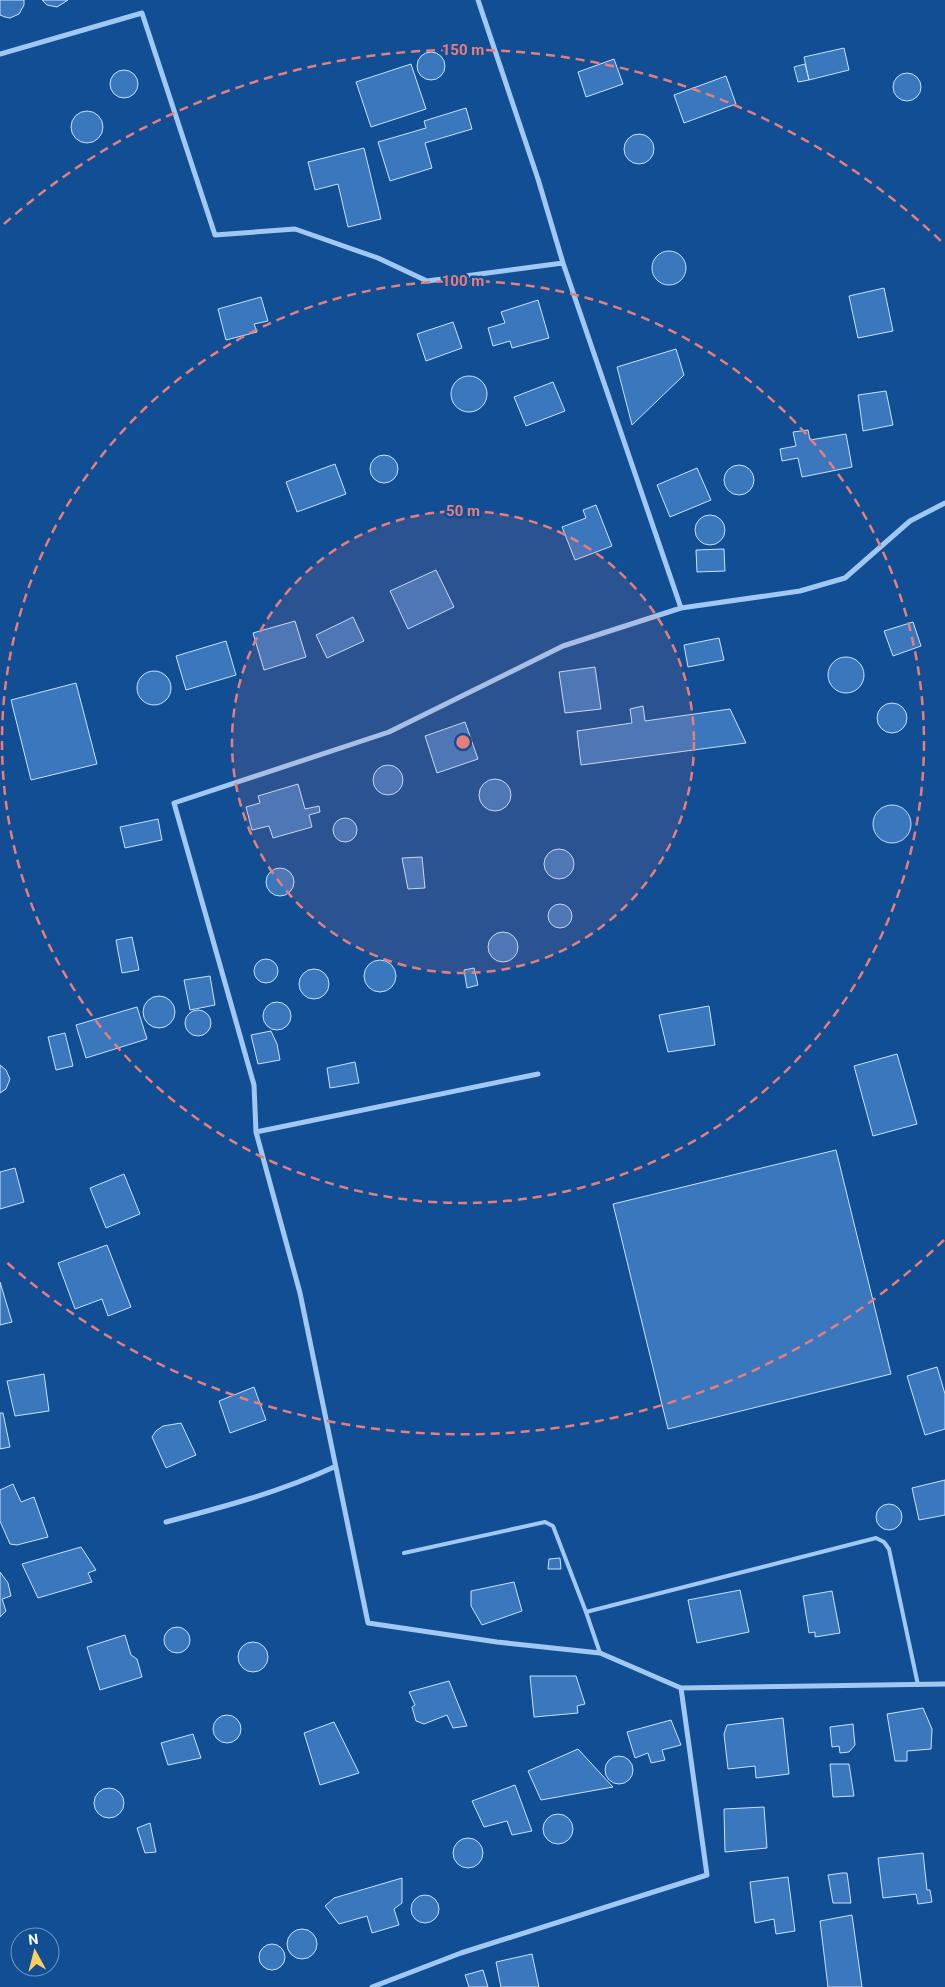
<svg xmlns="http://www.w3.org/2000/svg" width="945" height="1987" font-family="Roboto,sans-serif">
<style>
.building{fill:#3b77bd;stroke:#c8e2fd}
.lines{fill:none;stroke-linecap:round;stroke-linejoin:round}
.service{stroke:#a1c8f3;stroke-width:4}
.minor{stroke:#a1c8f3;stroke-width:5}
.ring{fill:none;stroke:#e67e7e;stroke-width:2.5;stroke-dasharray:9 6}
.centre{fill:#e67e7e;stroke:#124e94;stroke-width:2.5}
.ring-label{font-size:15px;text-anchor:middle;font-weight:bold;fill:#e67e7e;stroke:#124e94;stroke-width:5;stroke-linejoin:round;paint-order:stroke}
</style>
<rect width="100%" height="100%" fill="#124e94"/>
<path class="building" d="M0,0H24V5L19,14L10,18L5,17L0,15Z
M42,0H68L57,7L47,5Z
M844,48L849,70L809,80L804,57Z
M417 66a14 14 0 1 1 28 0a14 14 0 1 1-28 0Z
M614,59L623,84L586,97L578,72Z
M411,64L426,109L371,127L356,82Z
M805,64L809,80L798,82L794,67Z
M110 84a14 14 0 1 1 28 0a14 14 0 1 1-28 0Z
M893 87a14 14 0 1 1 28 0a14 14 0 1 1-28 0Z
M726,76L736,104L684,123L674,95Z
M466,108L472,129L425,143L432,168L390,181L378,142L426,128L424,121Z
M71 127a16 16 0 1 1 32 0a16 16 0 1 1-32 0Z
M624 149a15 15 0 1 1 30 0a15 15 0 1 1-30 0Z
M364,148L381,219L348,227L338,184L315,190L308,162Z
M652 268a17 17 0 1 1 34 0a17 17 0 1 1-34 0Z
M884,288L893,331L858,338L849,296Z
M261,297L268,321L254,324L257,332L226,340L218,309Z
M538,300L549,338L512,348L510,341L493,346L488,328L505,323L501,312Z
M453,322L462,348L426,361L417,334Z
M676,349L684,375L632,425L617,367Z
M451 394a18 18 0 1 1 36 0a18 18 0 1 1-36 0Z
M553,382L565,411L526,426L514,397Z
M886,391L893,425L863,431L858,395Z
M808,430L810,440L846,434L852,467L802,477L798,458L782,461L780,449L796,446L793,432Z
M370 469a14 14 0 1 1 28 0a14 14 0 1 1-28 0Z
M335,464L346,494L297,512L286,482Z
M724 480a15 15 0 1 1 30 0a15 15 0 1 1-30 0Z
M697,468L711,500L670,517L657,485Z
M596,505L612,546L575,560L562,527L586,518L583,510Z
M695 530a15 15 0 1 1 30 0a15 15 0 1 1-30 0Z
M724,549L725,571L697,572L696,550Z
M436,570L454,607L408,629L390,591Z
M353,617L364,641L327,658L316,635Z
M295,621L306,657L264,670L253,633Z
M913,622L921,646L893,656L884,631Z
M719,638L724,660L688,667L684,645Z
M226,641L236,675L186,690L176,656Z
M828 675a18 18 0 1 1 36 0a18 18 0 1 1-36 0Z
M595,667L601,709L565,713L559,672Z
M137 688a17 17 0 1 1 34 0a17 17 0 1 1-34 0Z
M76,683L97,764L31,780L11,700Z
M877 718a15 15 0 1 1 30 0a15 15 0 1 1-30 0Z
M643,706L645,721L730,709L746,743L581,765L577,731L632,723L630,709Z
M465,722L478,759L437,773L425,736Z
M373 780a15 15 0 1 1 30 0a15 15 0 1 1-30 0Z
M479 795a16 16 0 1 1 32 0a16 16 0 1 1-32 0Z
M298,784L305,809L319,806L320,812L309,815L312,827L273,838L269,826L252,830L246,807L260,803L258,796Z
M873 824a19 19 0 1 1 38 0a19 19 0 1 1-38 0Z
M333 830a12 12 0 1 1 24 0a12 12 0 1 1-24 0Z
M158,819L162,840L125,848L120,827Z
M544 864a15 15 0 1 1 30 0a15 15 0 1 1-30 0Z
M422,857L425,888L408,889L402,858Z
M266 882a14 14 0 1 1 28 0a14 14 0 1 1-28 0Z
M548 916a12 12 0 1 1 24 0a12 12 0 1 1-24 0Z
M488 947a15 15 0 1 1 30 0a15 15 0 1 1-30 0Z
M132,937L139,970L122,973L116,940Z
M254 971a12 12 0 1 1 24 0a12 12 0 1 1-24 0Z
M364 976a16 16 0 1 1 32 0a16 16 0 1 1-32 0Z
M474,968L478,985L467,988L464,970Z
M299 984a15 15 0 1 1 30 0a15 15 0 1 1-30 0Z
M210,976L215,1005L190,1010L184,980Z
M143 1012a16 16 0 1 1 32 0a16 16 0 1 1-32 0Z
M263 1016a14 14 0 1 1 28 0a14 14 0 1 1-28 0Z
M709,1006L715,1045L668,1052L659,1015Z
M137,1007L147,1039L86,1058L76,1025Z
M185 1023a13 13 0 1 1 26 0a13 13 0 1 1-26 0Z
M271,1031L277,1044L280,1060L258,1064L251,1035Z
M65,1033L73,1066L56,1070L48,1037Z
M897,1054L917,1124L873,1136L854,1066Z
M355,1062L359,1083L330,1088L327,1068Z
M0,1065L6,1070L10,1079L6,1089L0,1093Z
M836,1150L891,1374L668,1429L613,1204Z
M15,1168L24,1202L0,1209V1172Z
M124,1174L140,1214L106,1228L90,1188Z
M107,1245L131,1307L108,1316L102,1299L75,1309L58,1263Z
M0,1282L12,1322L0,1325Z
M937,1367L945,1394V1429L925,1435L907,1376Z
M44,1374L49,1411L15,1416L7,1381Z
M254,1387L266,1420L230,1433L219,1401Z
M0,1413H3L10,1447L0,1449Z
M181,1423L196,1455L166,1468L152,1437L156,1431L163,1426Z
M945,1480V1515L919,1520L912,1488Z
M13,1484L21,1502L34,1497L48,1537L17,1545L10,1544L0,1521V1490Z
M876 1517a13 13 0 1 1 26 0a13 13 0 1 1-26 0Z
M81,1547L96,1570L88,1573L92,1582L38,1598L22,1564Z
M560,1558L561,1569H548L549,1559Z
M0,1572L8,1583L11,1596L2,1599L6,1611L0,1617Z
M514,1582L522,1611L482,1625L471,1606V1591Z
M740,1590L749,1632L697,1643L688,1600Z
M832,1591L840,1633L815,1637V1632L809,1633L803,1596Z
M164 1640a13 13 0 1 1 26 0a13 13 0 1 1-26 0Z
M125,1635L131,1655L137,1659L142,1677L100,1690L87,1647Z
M238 1657a15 15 0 1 1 30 0a15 15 0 1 1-30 0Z
M530,1676H576L585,1704L577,1706L578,1713L534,1717Z
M449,1681L467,1726L453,1728L447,1715L424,1724L416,1721L412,1707L415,1705L409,1692Z
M923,1708L932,1729L931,1749L907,1751V1761H895L887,1714Z
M213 1729a14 14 0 1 1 28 0a14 14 0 1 1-28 0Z
M783,1718L789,1774L756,1778L755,1766L728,1769L724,1734L727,1725Z
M671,1720L681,1745L662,1750L665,1760L651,1763L648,1753L635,1758L627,1732Z
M334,1722L359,1773L320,1785L304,1733Z
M853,1724L855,1745L849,1752L840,1753L839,1746L832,1747L830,1727Z
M193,1734L201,1758L168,1765L161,1743Z
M578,1749L613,1787L541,1800L528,1771Z
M605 1770a14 14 0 1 1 28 0a14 14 0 1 1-28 0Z
M830,1764H849L854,1796L833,1797Z
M515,1785L532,1831L512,1835L507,1821L484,1827L472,1801Z
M94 1803a15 15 0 1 1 30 0a15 15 0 1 1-30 0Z
M764,1807L767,1848L725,1852L724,1809Z
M543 1829a15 15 0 1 1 30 0a15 15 0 1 1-30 0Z
M150,1823L156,1852L145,1853L137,1828Z
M453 1853a15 15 0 1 1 30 0a15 15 0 1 1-30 0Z
M923,1853L927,1890H930L932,1902L918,1904L916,1894L883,1898L878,1858Z
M842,1873H847L851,1903H833L828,1875Z
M788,1877L795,1931L776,1934L774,1919L755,1923L750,1882Z
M402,1878V1903L394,1909L399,1925L372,1933L367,1916L339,1924L325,1906L334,1898Z
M411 1909a14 14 0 1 1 28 0a14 14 0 1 1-28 0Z
M852,1915L862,1987H828L820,1921Z
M287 1944a15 15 0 1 1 30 0a15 15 0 1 1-30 0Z
M259 1957a13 13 0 1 1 26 0a13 13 0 1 1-26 0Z
M532,1954L539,1987H501L496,1962Z
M483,1970L488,1987H469L465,1975Z"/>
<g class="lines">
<path class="service" d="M404,1553L545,1522L553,1526L586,1612
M600,1653L586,1612L876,1538L884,1542L889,1549L918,1685"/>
<path class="minor" d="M478,0L538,179L563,263L681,608
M0,54L142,13L215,235L295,229L378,258L427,281L563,263
M945,503L910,521L845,578L800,591L681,608L563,646L389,732L174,803L254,1085L256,1132L300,1293L368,1623L497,1642L600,1653L681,1688L945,1684
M256,1132L538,1074
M166,1522C223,1507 280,1492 334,1467
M372,1987L461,1953L707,1875L681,1688"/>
</g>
<circle cx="463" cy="742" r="231" fill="#e67e7e" fill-opacity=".12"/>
<g class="ring">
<circle cx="463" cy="742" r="231"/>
<circle cx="463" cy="742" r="461"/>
<path d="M944 1240A692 692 0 0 1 4 1260M4 224A692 692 0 0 1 944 244"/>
</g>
<circle cx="463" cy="742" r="8" class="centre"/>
<g class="ring-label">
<text x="463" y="55">150 m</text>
<text x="463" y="286">100 m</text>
<text x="463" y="516">50 m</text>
</g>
<g transform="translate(35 1952) rotate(353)"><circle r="24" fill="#124e94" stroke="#7195bf"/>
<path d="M0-4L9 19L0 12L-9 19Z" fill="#ffce63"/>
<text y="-8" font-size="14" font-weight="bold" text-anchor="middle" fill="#ffffff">N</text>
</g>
</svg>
